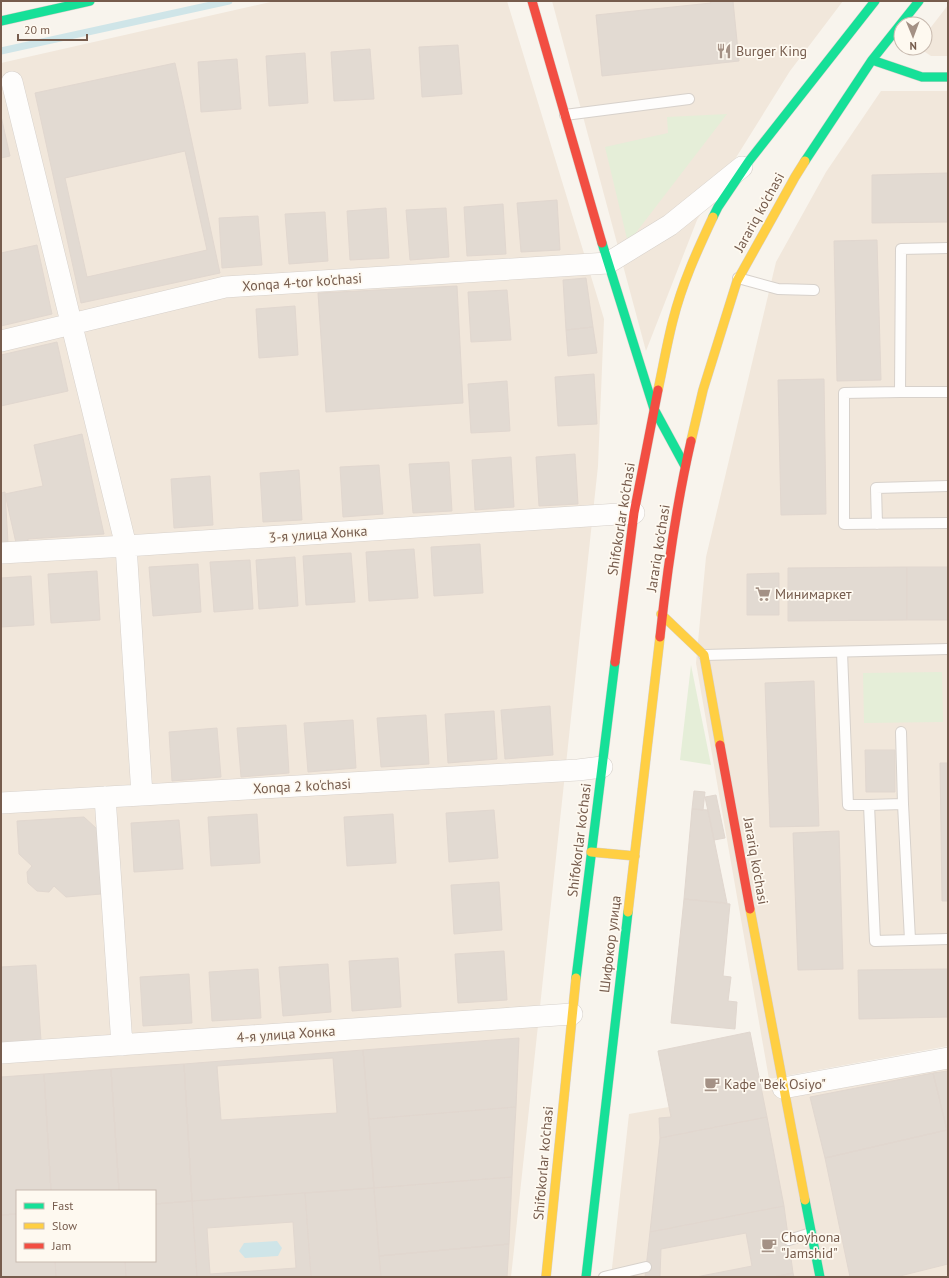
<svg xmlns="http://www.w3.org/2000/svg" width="949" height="1278" font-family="'PT Sans',sans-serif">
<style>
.residential{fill:#f1e7db;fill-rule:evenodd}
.green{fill:#e5eed8}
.water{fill:#cfe5e8}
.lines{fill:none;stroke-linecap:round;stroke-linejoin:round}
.stream{stroke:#cfe5e8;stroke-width:7}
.building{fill:#e2dad2;stroke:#e1d7cf;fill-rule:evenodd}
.lane-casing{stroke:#d7d1cb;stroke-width:12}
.street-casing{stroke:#d7d1cb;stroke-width:22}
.fast-casing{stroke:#d7d0ca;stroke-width:10}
.slow-casing{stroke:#d7d0ca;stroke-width:10}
.jam-casing{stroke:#d7d0ca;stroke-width:10}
.lane{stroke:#fefdfc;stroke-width:10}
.street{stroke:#fefdfc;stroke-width:21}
.fast{stroke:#16e098;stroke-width:9}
.slow{stroke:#ffcf43;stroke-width:9}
.jam{stroke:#f24e42;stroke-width:9}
.labels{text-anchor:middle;stroke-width:3.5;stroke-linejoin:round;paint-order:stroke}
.poi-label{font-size:14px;fill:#765c4d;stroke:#fef9f0;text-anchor:start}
.street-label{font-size:14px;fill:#765c4d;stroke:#fef9f0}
</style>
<rect width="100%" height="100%" fill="#f8f4ed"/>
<path class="residential" d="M275,1H507L604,319L598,466L511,1277H1V63ZM17,1191H155V1261H17Z
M552,1H843L790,71L697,220L646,351Z
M948,5V56H931L919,48H925V35Z
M881,91H948V1046L769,1079L696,663L706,557L776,262L826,172Z
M948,1058V1277H611L629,1114Z"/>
<path class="green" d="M727,114L628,243L605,147L668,133L667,117Z
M691,665L711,765L680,760Z
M942,672L943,722L864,723L863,673Z"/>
<path class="water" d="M277,1241L282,1248L278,1256L245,1258L239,1251L244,1243Z"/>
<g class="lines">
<path class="stream" d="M1,51L229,1"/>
</g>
<path class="building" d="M710,1H733L739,61L602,76L596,15L711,3Z
M458,45L462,94L422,97L419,47Z
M370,49L374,99L334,101L331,52Z
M305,53L308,103L269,106L266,56Z
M237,59L241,109L201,112L198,62Z
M175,63L220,273L81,303L35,93ZM185,151L207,250L87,277L65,178Z
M1,116L10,156L1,158Z
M948,173V222L872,223V175Z
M557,200L560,250L521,252L517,203Z
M503,204L506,254L467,256L464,207Z
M386,208L389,258L350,260L347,211Z
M446,208L449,257L410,260L406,210Z
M325,212L328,261L289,264L285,214Z
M258,216L262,265L222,268L219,218Z
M877,240L881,380L837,381L834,241Z
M37,245L52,314L1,326V253Z
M586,278L593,327L566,330L563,280Z
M457,286L463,403L326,412L318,293Z
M507,290L511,340L471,342L468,292Z
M295,306L298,355L259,358L256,309Z
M593,327L597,353L568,356L566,330Z
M57,342L68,391L1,406V355Z
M594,374L597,424L558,426L555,377Z
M824,379L826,514L781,515L778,380Z
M507,381L510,431L471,433L468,384Z
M82,434L104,534L28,539V543H16L5,494L43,486L34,445Z
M575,454L578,504L539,506L536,457Z
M511,457L514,507L475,510L472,460Z
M449,462L452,511L413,513L409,464Z
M379,465L383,514L343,517L340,467Z
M299,470L302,520L263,522L260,473Z
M210,476L213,525L174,528L171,479Z
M5,492L8,542L1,543V493Z
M480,544L483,593L434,596L431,547Z
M414,549L418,598L369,601L366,552Z
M351,553L355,602L306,605L303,556Z
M295,557L298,606L259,609L256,560Z
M250,560L253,609L214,612L210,562Z
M198,564L201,612L153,616L149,567Z
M907,567H948V620H907Z
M907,567V620L788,621V568Z
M97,571L100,620L51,623L48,574Z
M779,573V615H747V574Z
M31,576L34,625L1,627V578Z
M814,681L819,826L770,827L765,683Z
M550,706L553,755L505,759L501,710Z
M494,711L497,759L448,763L445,714Z
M426,715L429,764L381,767L377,718Z
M353,720L356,768L308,772L304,723Z
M286,725L289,773L241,777L237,728Z
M217,728L221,777L172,781L169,732Z
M865,750H895V792H866Z
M940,763H948V901H942Z
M694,791L705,792L703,810L692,809Z
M716,795L725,838L714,840L705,797Z
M692,809L708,810L727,903L684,899Z
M494,810L498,858L449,862L446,813Z
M257,814L260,863L211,866L208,817Z
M393,814L396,863L347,866L344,817Z
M84,817L97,829L101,894L66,897L54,886L49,892L37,891L28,883L27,872L32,866L19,854L17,821Z
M179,820L183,869L134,872L131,823Z
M839,831L843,969L798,970L793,833Z
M499,882L502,930L454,934L451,885Z
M684,899L730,904L723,976L731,977L728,1001L737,1002L735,1029L671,1023Z
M504,951L507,1000L458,1003L455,954Z
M398,958L401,1007L352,1011L349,961Z
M328,964L331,1012L283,1016L279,967Z
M36,965L41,1041L1,1043V967Z
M258,969L261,1018L212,1021L209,972Z
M948,969V1017L859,1019L858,970Z
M189,974L192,1023L143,1026L140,977Z
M750,1032L767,1117L660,1138L659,1118L671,1117L658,1051Z
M519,1038L516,1107L369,1119L363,1050Z
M363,1050L374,1188L192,1201L184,1064ZM333,1058L337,1113L221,1120L217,1066Z
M184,1064L192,1201L155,1204V1191H119L111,1069Z
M111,1069L119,1191H51L44,1074Z
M948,1071V1134L933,1073Z
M933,1073L947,1130L825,1158L810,1097Z
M44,1074L51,1191H17V1214L1,1215V1077Z
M516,1107L512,1177L374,1188L369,1119Z
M767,1117L784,1206L650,1232L660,1138Z
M947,1130L948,1264L896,1277H850L825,1158Z
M512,1177L509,1244L379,1256L374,1188Z
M374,1188L381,1277H311L305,1193Z
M305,1193L311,1277H197L192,1201ZM293,1222L296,1268L210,1274L207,1228Z
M192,1201L197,1277H126L125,1261H155V1204Z
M784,1206L793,1273L774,1277H696L752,1266L746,1233L661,1249L660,1277H645L650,1232Z
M17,1214V1261H55L56,1277H1V1215Z
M509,1244L507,1277H381L379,1256Z
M55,1261H125L126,1277H56Z
M793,1273L794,1277H774Z"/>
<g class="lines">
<defs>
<path id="lane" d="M565,115L689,99
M948,248L901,249L900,392L844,393V524L948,523
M738,278L778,289L814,290
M900,392H948
M877,524L876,488L948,486
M842,652L848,805H869L875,941L948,939
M704,655L948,649
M901,732L903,804
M869,805L903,804L910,940
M789,1240L811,1233
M604,1277L646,1267"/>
<path id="street" d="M12,82L126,546L142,795
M1,341L225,287L608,263L670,225L742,167
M1,553L126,546L634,513
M105,797L122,1045
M1,803L578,770L602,767
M1,1053L572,1014
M783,1088L948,1058"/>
<path id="fast" d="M1,21L90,1
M872,60L922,77H948
M805,161L872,60L919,1
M713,217L718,207L749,161L875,1
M602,243L654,409L685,466
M576,978L615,662
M805,1200L820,1277
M586,1277L628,912"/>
<path id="slow" d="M658,390C663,367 667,343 673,320C682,284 697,251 713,217
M691,441L703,390L737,281L795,177L805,161
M661,614L704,655L720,745
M591,852L635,856
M750,909L805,1200
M628,912L660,637
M546,1277L576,978"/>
<path id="jam" d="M532,1L602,243
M660,637C667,571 676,506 691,441
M615,662L634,513L658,390
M720,745L750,909"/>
</defs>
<use href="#lane" class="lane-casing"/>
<use href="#street" class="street-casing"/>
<use href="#fast" class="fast-casing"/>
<use href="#slow" class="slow-casing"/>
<use href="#jam" class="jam-casing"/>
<use href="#lane" class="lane"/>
<use href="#street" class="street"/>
<use href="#fast" class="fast"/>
<use href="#slow" class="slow"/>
<use href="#jam" class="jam"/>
</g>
<defs>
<symbol id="restaurant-bare" viewBox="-9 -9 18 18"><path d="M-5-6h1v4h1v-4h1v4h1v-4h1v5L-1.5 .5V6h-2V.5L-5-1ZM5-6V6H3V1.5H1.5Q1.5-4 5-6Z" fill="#a49185" stroke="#fef9f0" stroke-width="2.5" paint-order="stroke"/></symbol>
<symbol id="supermarket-bare" viewBox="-9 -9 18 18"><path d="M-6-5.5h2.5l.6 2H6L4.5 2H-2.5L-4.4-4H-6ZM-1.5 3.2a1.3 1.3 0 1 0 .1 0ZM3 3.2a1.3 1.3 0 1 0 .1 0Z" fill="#a49185" stroke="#fef9f0" stroke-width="2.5" paint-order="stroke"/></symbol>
<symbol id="cafe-bare" viewBox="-9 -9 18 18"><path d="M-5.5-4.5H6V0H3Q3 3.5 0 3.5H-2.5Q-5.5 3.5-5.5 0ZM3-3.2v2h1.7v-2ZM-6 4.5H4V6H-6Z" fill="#a49185" stroke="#fef9f0" stroke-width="2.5" paint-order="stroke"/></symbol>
</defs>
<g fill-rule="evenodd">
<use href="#restaurant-bare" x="713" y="40" width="22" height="22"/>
<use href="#supermarket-bare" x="752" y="583" width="22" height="22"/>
<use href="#cafe-bare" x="701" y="1073" width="22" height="22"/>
<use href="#cafe-bare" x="758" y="1234" width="22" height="22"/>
</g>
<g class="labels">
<g class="poi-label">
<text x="736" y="56">Burger King</text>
<text x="775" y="599">Минимаркет</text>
<text x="724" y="1089">Кафе "Bek Osiyo"</text>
<text x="781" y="1242">Choyhona<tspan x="781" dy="16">"Jamshid"</tspan></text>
</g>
<g class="street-label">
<text transform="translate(759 212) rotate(-61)" y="5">Jarariq ko'chasi</text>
<text transform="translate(302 282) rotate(-4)" y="5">Xonqa 4-tor ko'chasi</text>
<text transform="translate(621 519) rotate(-81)" y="5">Shifokorlar ko'chasi</text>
<text transform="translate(318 534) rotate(-4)" y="5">3-я улица Хонка</text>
<text transform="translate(658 548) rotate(-81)" y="5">Jarariq ko'chasi</text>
<text transform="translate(302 786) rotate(-3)" y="5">Xonqa 2 ko'chasi</text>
<text transform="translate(579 840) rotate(-83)" y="5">Shifokorlar ko'chasi</text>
<text transform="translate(756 861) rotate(80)" y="5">Jarariq ko'chasi</text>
<text transform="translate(610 944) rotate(-83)" y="5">Шифокор улица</text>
<text transform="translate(286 1034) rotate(-4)" y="5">4-я улица Хонка</text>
<text transform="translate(543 1163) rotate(-85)" y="5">Shifokorlar ko'chasi</text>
</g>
</g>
<rect width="949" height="1278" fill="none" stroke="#765c4d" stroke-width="4"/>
<rect x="16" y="1190" width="140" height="72" fill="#fef9f0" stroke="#c8baaf"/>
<rect x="24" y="1203" width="20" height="6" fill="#16e098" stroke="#c8baaf"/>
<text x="52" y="1210" font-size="12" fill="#765c4d">Fast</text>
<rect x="24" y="1223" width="20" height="6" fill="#ffcf43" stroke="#c8baaf"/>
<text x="52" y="1230" font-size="12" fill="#765c4d">Slow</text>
<rect x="24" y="1243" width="20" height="6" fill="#f24e42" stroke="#c8baaf"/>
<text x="52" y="1250" font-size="12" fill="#765c4d">Jam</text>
<g transform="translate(913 36) rotate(179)"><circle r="19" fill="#fef9f0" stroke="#c8baaf"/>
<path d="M0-3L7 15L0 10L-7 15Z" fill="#a49185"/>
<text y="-6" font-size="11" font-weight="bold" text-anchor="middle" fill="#765c4d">N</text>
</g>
<path d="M18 34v6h69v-6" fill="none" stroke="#765c4d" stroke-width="2"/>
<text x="24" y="34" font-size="12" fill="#765c4d" stroke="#fef9f0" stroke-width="3" paint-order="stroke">20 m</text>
</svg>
